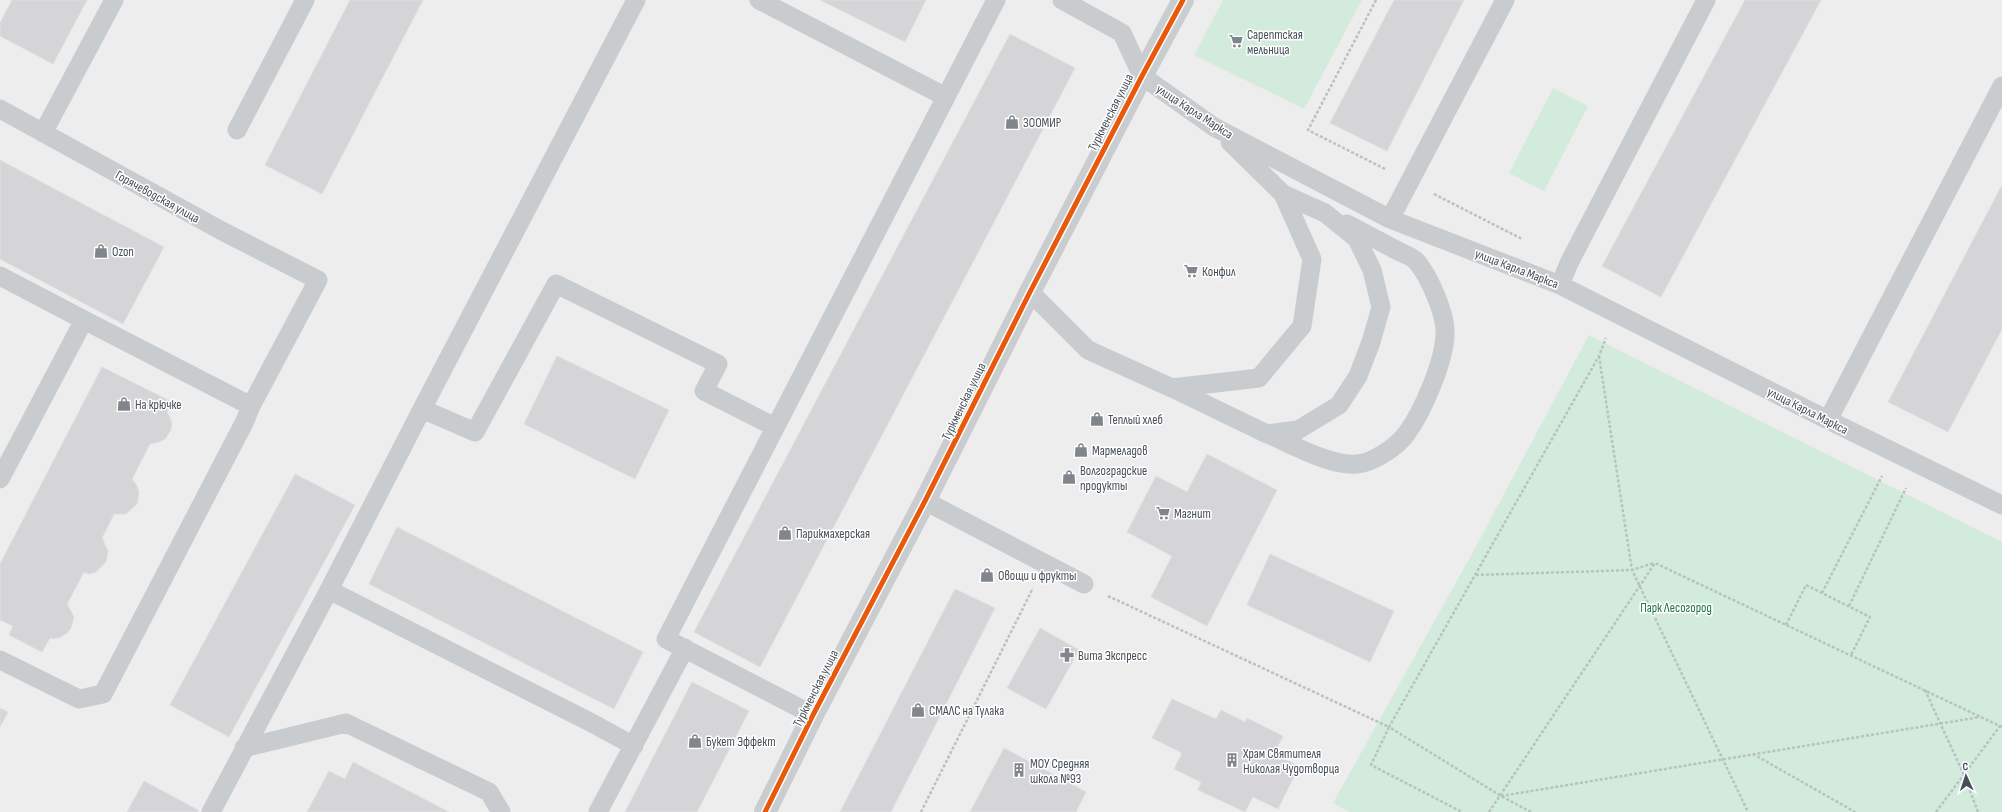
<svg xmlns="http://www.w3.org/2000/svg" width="2002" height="812" font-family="'Sofia Sans Condensed',sans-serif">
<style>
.green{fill:#d3ebdd}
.building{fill:#d5d5d7;stroke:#dfdfe0}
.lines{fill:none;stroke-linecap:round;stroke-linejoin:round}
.path{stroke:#b8c2bf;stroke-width:2.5;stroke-dasharray:3 2;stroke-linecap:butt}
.lane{stroke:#c9ccce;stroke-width:19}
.secondary{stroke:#cacdcf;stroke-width:22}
.cycleway-casing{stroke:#fff;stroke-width:8}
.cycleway{stroke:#e8590c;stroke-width:5}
.labels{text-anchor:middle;stroke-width:3;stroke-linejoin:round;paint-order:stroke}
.poi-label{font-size:13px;fill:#464f58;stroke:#fff;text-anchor:start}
.street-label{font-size:13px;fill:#464f58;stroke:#fff}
.park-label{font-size:13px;fill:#1d734b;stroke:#fff}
</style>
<rect width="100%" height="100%" fill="#eeeded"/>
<path class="green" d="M1223,0H1362L1304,109L1194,55Z
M1553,88L1588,106L1544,191L1509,173Z
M1589,335L2002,542V812H1349L1333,803L1474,550Z"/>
<path class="building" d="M12,0H87L53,64L0,36V23Z
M350,0H423L322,194L265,165Z
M820,0H926L905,42Z
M1394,0H1464L1387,151L1330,123Z
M1745,0H1821L1661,297L1602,266Z
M1010,34L1075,68L760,667L694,632Z
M0,160L164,247L123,324L0,259Z
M2002,185V329L1948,432L1888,402Z
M557,356L669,410L635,479L524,424Z
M102,367L172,402L167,411L172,423L171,430L165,439L159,442L150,444L132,479L137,486L139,493L137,504L126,514H114L102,538L108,551L106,562L96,572L89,574L84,572L67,604L74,617L71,628L67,633L61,637L54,639L50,638L42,652L9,635L13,626L0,620V564Z
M1207,454L1277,490L1207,626L1151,597L1172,556L1127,532L1156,476L1187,492Z
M295,474L355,505L229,737L170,705Z
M397,527L643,652L614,709L369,584Z
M1270,554L1394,611L1370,662L1247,605Z
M955,589L995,608L891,812H840Z
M1040,628L1079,650L1046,709L1007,688Z
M692,682L749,711L697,812H625Z
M1172,699L1216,719L1221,710L1245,722L1247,718L1283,736L1274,754L1299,766L1278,809L1253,797L1245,812L1198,790L1201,782L1174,769L1182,753L1152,738Z
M0,708L8,712L0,727Z
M1004,748L1086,792L1076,812H970Z
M353,762L449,812H307L329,771L345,779Z
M144,781L198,810V812H127Z"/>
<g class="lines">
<path class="path" d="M1376,0L1308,130L1385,169
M1434,194L1522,239
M1599,356L1632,570L1748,812
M1476,575L1632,570L1654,563
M1822,593L1882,476
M1108,596L1389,727L1371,765L1462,812
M1849,606L1906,488
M1786,625L1806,585L1870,617L1851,655
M1925,690L1964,775L1978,812
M1753,754L1855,812
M1501,796L1980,717
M921,812L1033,588
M1489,812L1655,563L2002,727
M1531,812L1501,796L1389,727L1599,356L1606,338
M1936,812L2000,726"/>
<path class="lane" d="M759,0L946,97
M1062,0L1122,33L1142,76L1214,127L1390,219L1560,285L1828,420L2002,505
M0,109L222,231L318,280L251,406L245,421L103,694L79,699L0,660
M237,130L305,0
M43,133L114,0
M1390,219L1505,0
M0,276L84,320L0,479
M1560,285L1569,263L1706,0
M1030,292L1088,350L1172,388L1259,378L1302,326L1312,259L1283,194L1230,142
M84,320L251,406
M1172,388L1267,434L1298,430L1339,405L1358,376L1371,342L1381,307L1372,270L1357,239L1325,213L1283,194
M422,409L636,0
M1828,420L2002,86
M1268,434C1291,444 1332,467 1357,464C1373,463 1398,446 1407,433C1423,411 1446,358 1445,331C1445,313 1429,276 1417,262C1413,257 1404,254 1398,251C1381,242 1364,233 1347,224
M925,501L1084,584
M329,590L590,722L634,746
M813,715L666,639L996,0
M244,748L346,723L489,792L501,812
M211,812L329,590L422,409L475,432L556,284L718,364L704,391L775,427
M598,812L685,648"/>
<path class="secondary" d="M765,812L813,715L925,501L1030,292L1142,76L1183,0"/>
<defs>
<path id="cycleway" d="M765,812L813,715L925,501L1030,292L1142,76L1183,0"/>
</defs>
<use href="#cycleway" class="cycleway-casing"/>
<use href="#cycleway" class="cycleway"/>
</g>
<defs>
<symbol id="supermarket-bare" viewBox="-9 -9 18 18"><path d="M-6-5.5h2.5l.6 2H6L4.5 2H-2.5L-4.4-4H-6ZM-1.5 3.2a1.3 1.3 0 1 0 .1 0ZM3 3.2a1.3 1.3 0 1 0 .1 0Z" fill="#81868c" stroke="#fff" stroke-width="2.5" paint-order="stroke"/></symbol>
<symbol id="shop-bare" viewBox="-9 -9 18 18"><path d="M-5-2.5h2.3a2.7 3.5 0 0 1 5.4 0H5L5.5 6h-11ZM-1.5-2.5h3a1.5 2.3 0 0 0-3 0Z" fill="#81868c" stroke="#fff" stroke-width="2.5" paint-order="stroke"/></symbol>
<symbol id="pharmacy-bare" viewBox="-9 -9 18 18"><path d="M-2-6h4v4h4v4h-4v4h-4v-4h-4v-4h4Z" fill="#81868c" stroke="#fff" stroke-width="2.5" paint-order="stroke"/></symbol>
<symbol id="building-bare" viewBox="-9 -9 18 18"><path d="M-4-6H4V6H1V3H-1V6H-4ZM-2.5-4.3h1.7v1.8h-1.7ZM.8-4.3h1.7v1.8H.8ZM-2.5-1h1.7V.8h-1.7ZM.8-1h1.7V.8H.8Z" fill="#81868c" stroke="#fff" stroke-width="2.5" paint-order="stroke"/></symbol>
</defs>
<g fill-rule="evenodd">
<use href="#supermarket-bare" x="1226" y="31" width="20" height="20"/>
<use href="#shop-bare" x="1002" y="112" width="20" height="20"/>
<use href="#shop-bare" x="91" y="241" width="20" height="20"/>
<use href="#supermarket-bare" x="1181" y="261" width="20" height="20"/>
<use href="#shop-bare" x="114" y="394" width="20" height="20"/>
<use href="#shop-bare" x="1087" y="409" width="20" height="20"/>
<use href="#shop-bare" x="1071" y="440" width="20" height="20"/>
<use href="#shop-bare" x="1059" y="467" width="20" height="20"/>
<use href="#supermarket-bare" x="1153" y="503" width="20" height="20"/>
<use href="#shop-bare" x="775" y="523" width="20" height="20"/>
<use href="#shop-bare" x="977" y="565" width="20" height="20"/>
<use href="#pharmacy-bare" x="1057" y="645" width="20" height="20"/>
<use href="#shop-bare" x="908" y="700" width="20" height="20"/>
<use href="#shop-bare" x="685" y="731" width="20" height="20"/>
<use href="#building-bare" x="1222" y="750" width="20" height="20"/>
<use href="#building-bare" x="1009" y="760" width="20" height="20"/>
</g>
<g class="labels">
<g class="poi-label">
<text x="1247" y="39">Сарептская<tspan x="1247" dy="15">мельница</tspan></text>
<text x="1023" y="127">ЗООМИР</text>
<text x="112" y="256">Ozon</text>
<text x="1202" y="276">Конфил</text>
<text x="135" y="409">На крючке</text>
<text x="1108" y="424">Теплый хлеб</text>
<text x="1092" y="455">Мармеладов</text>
<text x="1080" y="475">Волгоградские<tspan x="1080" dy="15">продукты</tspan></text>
<text x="1174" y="518">Магнит</text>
<text x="796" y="538">Парикмахерская</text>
<text x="998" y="580">Овощи и фрукты</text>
<text x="1078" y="660">Вита Экспресс</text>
<text x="929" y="715">СМАЛС на Тулака</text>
<text x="706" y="746">Букет Эффект</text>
<text x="1243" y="758">Храм Святителя<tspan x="1243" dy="15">Николая Чудотворца</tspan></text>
<text x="1030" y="768">МОУ Средняя<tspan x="1030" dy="15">школа №93</tspan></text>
</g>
<g class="street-label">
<text transform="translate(1195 111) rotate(33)" y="5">улица Карла Маркса</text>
<text transform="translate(1110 112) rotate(-63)" y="5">Туркменская улица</text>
<text transform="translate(158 196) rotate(29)" y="5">Горячеводская улица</text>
<text transform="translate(1517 268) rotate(21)" y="5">улица Карла Маркса</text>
<text transform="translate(963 401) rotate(-64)" y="5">Туркменская улица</text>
<text transform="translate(1808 410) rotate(27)" y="5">улица Карла Маркса</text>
<text transform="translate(815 688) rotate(-63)" y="5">Туркменская улица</text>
</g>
<g class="park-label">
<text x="1676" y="612">Парк Лесогород</text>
</g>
</g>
<g transform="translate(1966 776) rotate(357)" stroke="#ffffff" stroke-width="3" paint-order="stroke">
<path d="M0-3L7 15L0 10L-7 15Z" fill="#464f58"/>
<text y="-6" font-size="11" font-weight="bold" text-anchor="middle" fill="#464f58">С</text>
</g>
</svg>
